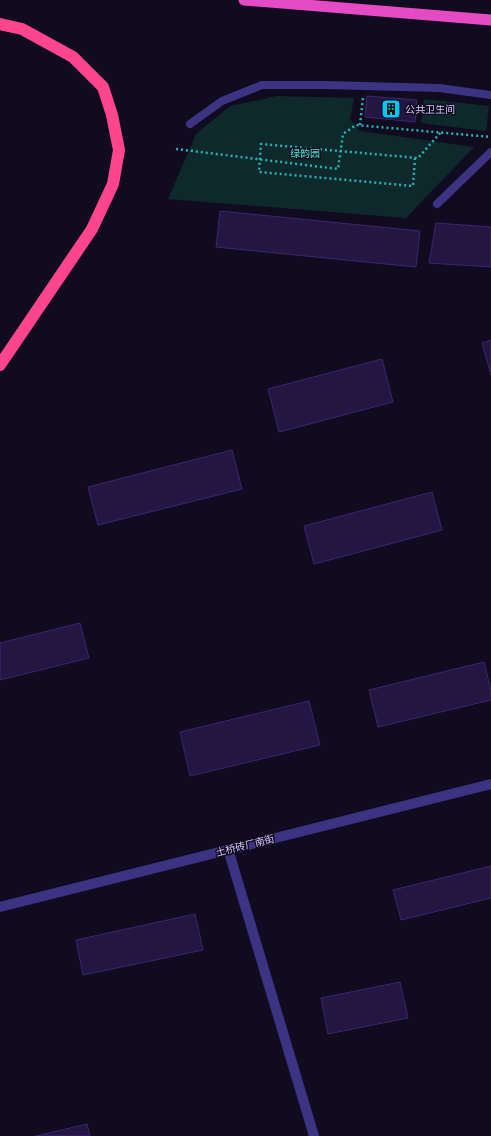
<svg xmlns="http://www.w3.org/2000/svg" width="491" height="1136" font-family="'DM Sans','Noto Sans SC',sans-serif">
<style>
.green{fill:#0e292b}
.building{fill:#231642;stroke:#3b2670}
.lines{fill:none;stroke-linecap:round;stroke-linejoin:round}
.path{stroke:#25b5b8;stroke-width:2.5;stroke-dasharray:2 3;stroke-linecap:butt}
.service{stroke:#3d3383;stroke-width:8}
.tertiary{stroke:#3d3383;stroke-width:10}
.trunk{stroke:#e64bc6;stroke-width:11}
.motorway{stroke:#ff458e;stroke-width:12}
.labels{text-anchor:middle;stroke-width:3;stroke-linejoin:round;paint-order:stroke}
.poi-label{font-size:10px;fill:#d5caff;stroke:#110b20;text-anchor:start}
.park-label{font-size:10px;fill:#4fe7ce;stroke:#110b20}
.street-label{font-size:10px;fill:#d5caff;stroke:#110b20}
</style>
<rect width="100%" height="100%" fill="#110b20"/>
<path class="green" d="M277,96L354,98L350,119L360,131L474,147L406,218L168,199L196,134L230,106Z
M424,99L489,106L486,131L421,123Z"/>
<path class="building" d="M367,96L417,100L415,122L365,117Z
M220,211L420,231L416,267L216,247Z
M436,223L491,227V267L429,263Z
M491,340V375L482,343Z
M382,359L393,402L279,432L268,389Z
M232,450L242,489L98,525L88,487Z
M432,492L442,530L314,564L304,526Z
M80,623L89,658L0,680V643Z
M484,662L491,690V700L378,727L369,690Z
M309,701L320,745L190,776L180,732Z
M491,866V898L401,920L393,890Z
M195,914L203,950L83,975L76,940Z
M400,982L408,1018L328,1034L321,998Z
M87,1124L90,1136H36Z"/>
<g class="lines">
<path class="path" d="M360,125L363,98
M176,149L338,169L343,134L356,125L491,137
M415,158L413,186L259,172L261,144L418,158L441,132"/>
<path class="service" d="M190,124L222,101L262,85H326L439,88L491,95
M437,204L491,152"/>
<path class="tertiary" d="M228,849L314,1136
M0,907L491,784"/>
<path class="trunk" d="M244,0L491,20"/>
<path class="motorway" d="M0,24L22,29L73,57L103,87L112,115L119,150L113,184L92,229L0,365"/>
</g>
<defs>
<symbol id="building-square" viewBox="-11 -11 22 22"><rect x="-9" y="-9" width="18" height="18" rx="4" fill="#00c8f5" stroke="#110b20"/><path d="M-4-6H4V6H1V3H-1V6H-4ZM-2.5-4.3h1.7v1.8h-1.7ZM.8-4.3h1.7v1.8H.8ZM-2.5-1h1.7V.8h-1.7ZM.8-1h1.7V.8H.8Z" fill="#111"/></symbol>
</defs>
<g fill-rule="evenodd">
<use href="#building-square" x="380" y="98" width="22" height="22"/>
</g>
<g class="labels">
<g class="poi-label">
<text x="405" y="113">公共卫生间</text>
</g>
<g class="park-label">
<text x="305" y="157">绿韵园</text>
</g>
<g class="street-label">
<text transform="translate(245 845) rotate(-14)" y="4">土桥砖厂南街</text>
</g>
</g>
</svg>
